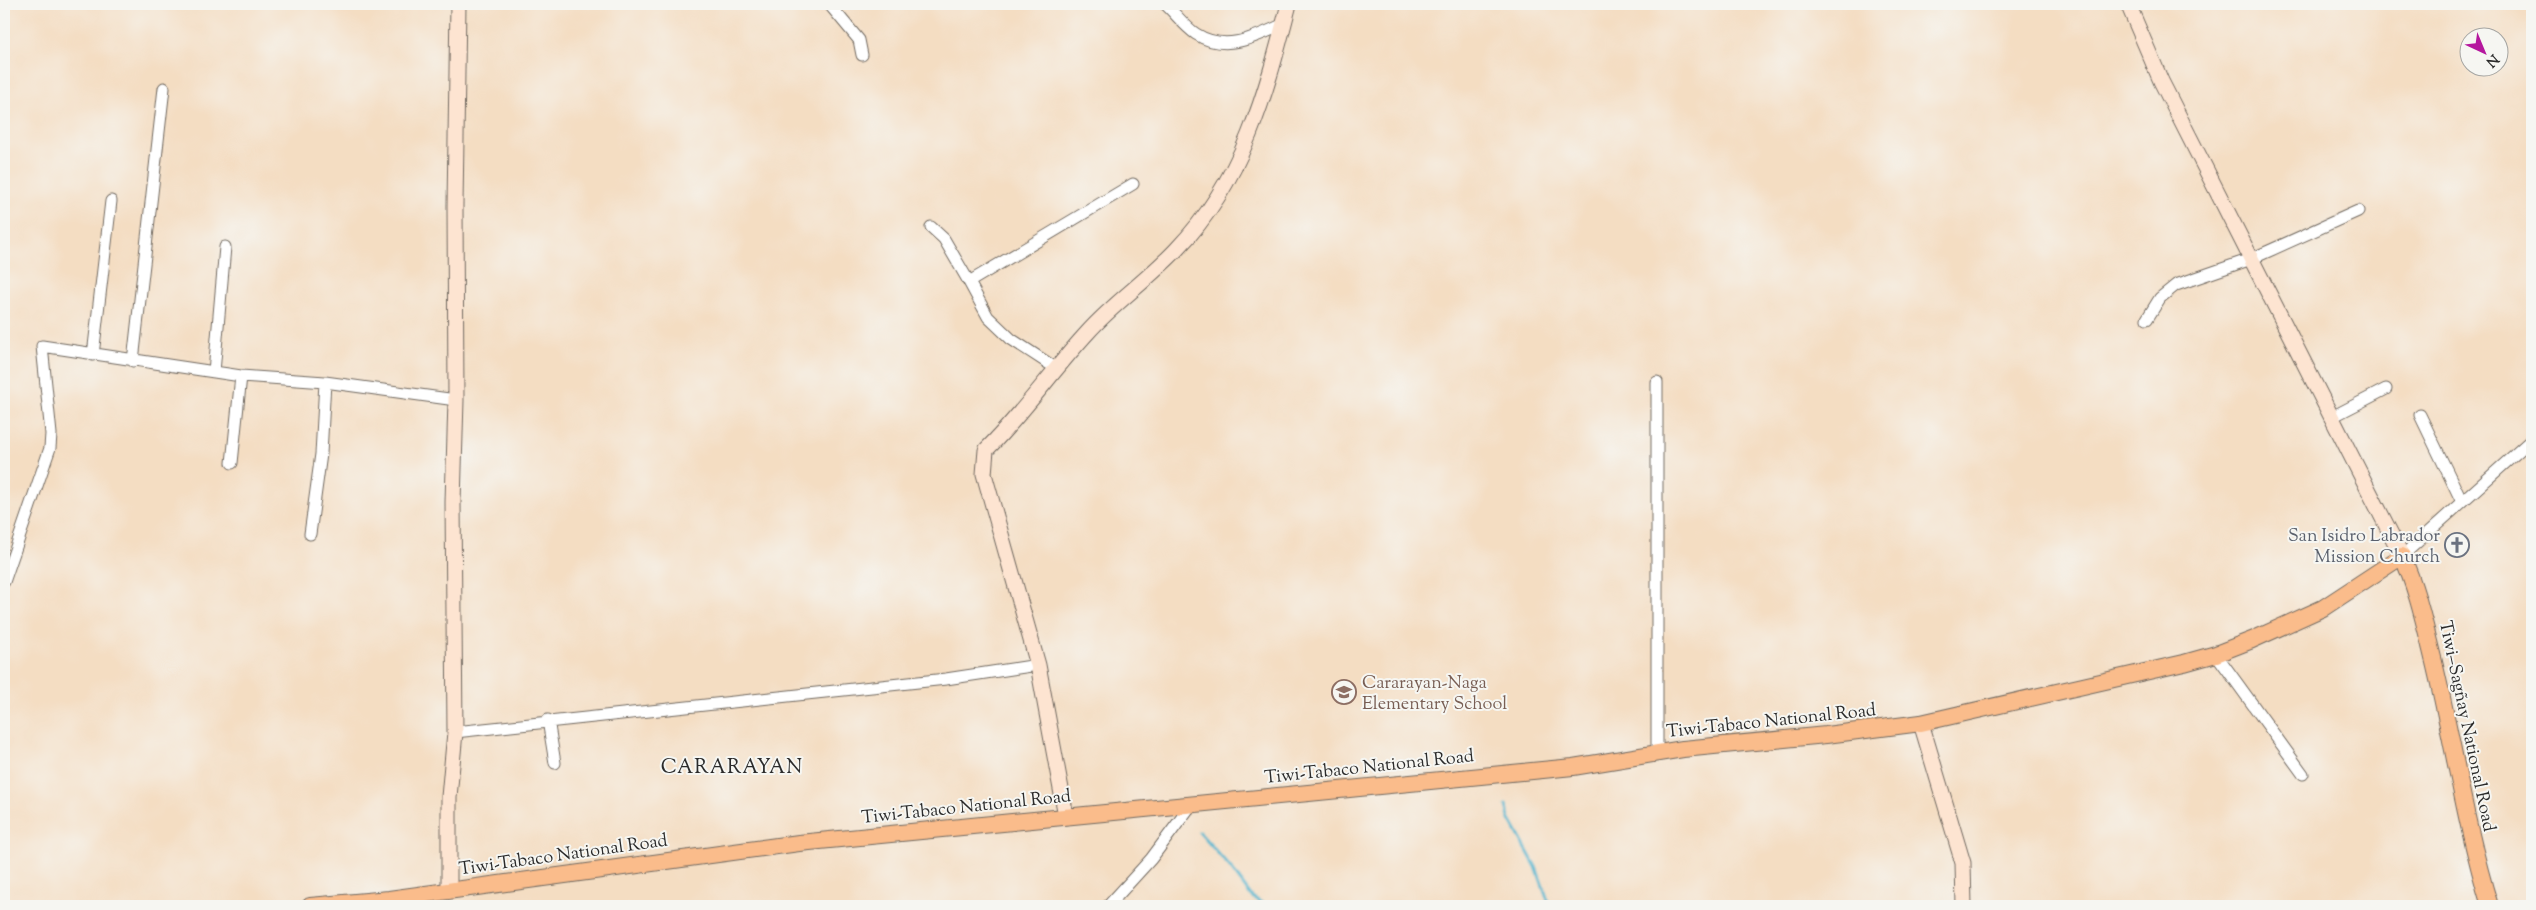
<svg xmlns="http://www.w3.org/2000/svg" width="2536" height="910" font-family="'Sorts Mill Goudy',serif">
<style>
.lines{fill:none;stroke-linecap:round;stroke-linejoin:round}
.stream{stroke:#4bb0ca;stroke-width:3}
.street-casing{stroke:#716960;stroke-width:13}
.secondary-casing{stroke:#716960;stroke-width:17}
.primary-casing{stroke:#716960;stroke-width:18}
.street{stroke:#fff;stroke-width:11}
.secondary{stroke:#fde4d1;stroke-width:15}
.primary{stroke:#fabc8b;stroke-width:16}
.labels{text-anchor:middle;stroke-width:4;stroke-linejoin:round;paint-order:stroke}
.worship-label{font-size:18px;fill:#5b616d;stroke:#f6f6f2;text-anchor:end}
.education-label{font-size:18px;fill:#785e54;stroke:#f6f6f2;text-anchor:start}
.street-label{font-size:18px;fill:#2b2b2b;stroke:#f6f6f2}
.quarter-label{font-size:20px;letter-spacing:1px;fill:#2b2b2b;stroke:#f6f6f2}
</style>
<rect width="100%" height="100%" fill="#f6f6f2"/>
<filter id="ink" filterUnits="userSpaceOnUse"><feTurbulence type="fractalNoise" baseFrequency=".02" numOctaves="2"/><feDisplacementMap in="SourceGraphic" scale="10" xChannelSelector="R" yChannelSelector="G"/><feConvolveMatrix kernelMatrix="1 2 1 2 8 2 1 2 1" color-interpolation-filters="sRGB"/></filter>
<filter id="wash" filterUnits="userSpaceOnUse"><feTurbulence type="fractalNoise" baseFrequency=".0096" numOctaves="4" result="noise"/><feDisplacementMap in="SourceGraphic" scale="20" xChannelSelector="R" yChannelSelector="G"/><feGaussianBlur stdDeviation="1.12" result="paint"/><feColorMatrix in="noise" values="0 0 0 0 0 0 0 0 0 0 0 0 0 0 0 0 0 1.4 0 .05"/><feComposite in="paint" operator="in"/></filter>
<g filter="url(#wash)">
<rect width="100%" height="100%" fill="#f4ddc2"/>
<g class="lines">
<path class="stream" d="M1506,805L1509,818L1536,867L1550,906
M1199,832L1230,867L1252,897L1267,906"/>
</g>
</g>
<g filter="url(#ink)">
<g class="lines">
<defs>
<path id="street" d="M829,4L859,40L862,55
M1165,4C1175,13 1185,27 1196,34C1226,53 1255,37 1284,24
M931,227L944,239L969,282
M2147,319L2160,298L2176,285L2251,259L2358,211
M93,355L111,201
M133,361L164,88
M1057,369L1011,339L988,317L969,282L1133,184
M214,372L225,247
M2420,415L2462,502
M2330,418L2386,389
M232,463L241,376
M310,534L321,454L325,382
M2402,556L2532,439
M4,582L50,448L51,434L42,346L241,376L325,382L456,400
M2216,654L2303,774
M548,720L555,763
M455,732L946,679L1038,665
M1657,753V382
M1108,906L1151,859L1192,804"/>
<path id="secondary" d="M2128,4L2161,81L2402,556
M1921,723L1963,863L1964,906
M1066,816L1038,665L984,474L986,450C1023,413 1053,370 1088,332C1115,302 1149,279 1177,249C1243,181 1266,93 1289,4
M449,891V797L455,732L453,502L456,400L455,205L458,4"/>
<path id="primary" d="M310,906L389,899L799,843L1573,767L1683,749L1826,735L1921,723L2184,663L2216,654L2252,640L2323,608L2402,556C2417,589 2424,622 2433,658C2453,740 2465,825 2490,906"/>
</defs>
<use href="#street" class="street-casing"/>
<use href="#secondary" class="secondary-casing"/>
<use href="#primary" class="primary-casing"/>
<use href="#street" class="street"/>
<use href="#secondary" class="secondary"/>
<use href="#primary" class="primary"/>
</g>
</g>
<defs>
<symbol id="church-ring" viewBox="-11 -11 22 22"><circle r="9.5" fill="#f6f6f2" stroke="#6b7280" stroke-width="1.5"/><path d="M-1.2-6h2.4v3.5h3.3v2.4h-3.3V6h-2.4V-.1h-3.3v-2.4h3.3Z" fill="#6b7280"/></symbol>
<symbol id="school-ring" viewBox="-11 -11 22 22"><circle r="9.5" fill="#f6f6f2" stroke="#8d6e63" stroke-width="1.5"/><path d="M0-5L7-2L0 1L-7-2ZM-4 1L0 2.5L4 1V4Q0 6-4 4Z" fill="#8d6e63"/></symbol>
</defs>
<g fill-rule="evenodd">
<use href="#church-ring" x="2443" y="531" width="28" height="28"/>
<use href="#school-ring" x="1330" y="678" width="28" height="28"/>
</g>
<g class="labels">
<g class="worship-label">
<text x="2440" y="541">San Isidro Labrador<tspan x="2440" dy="21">Mission Church</tspan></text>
</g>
<g class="education-label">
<text x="1362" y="688">Cararayan-Naga<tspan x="1362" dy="21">Elementary School</tspan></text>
</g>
<g class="street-label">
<text transform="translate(1771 720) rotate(-6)" y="6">Tiwi-Tabaco National Road</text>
<text transform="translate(2468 726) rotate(78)" y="6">Tiwi–Sagñay National Road</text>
<text transform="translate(1369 766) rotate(-6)" y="6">Tiwi-Tabaco National Road</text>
<text transform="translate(966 806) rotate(-6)" y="6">Tiwi-Tabaco National Road</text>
<text transform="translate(563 854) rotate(-8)" y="6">Tiwi-Tabaco National Road</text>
</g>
<g class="quarter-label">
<text x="732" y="773">CARARAYAN</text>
</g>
</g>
<rect width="2536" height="910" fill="none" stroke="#f6f6f2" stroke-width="20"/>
<g transform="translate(2484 52) rotate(136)"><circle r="24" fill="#f6f6f2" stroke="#a5a5a2"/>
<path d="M0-4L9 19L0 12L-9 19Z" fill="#b5179e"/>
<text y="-8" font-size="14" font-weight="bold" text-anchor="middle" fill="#2b2b2b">N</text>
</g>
</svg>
